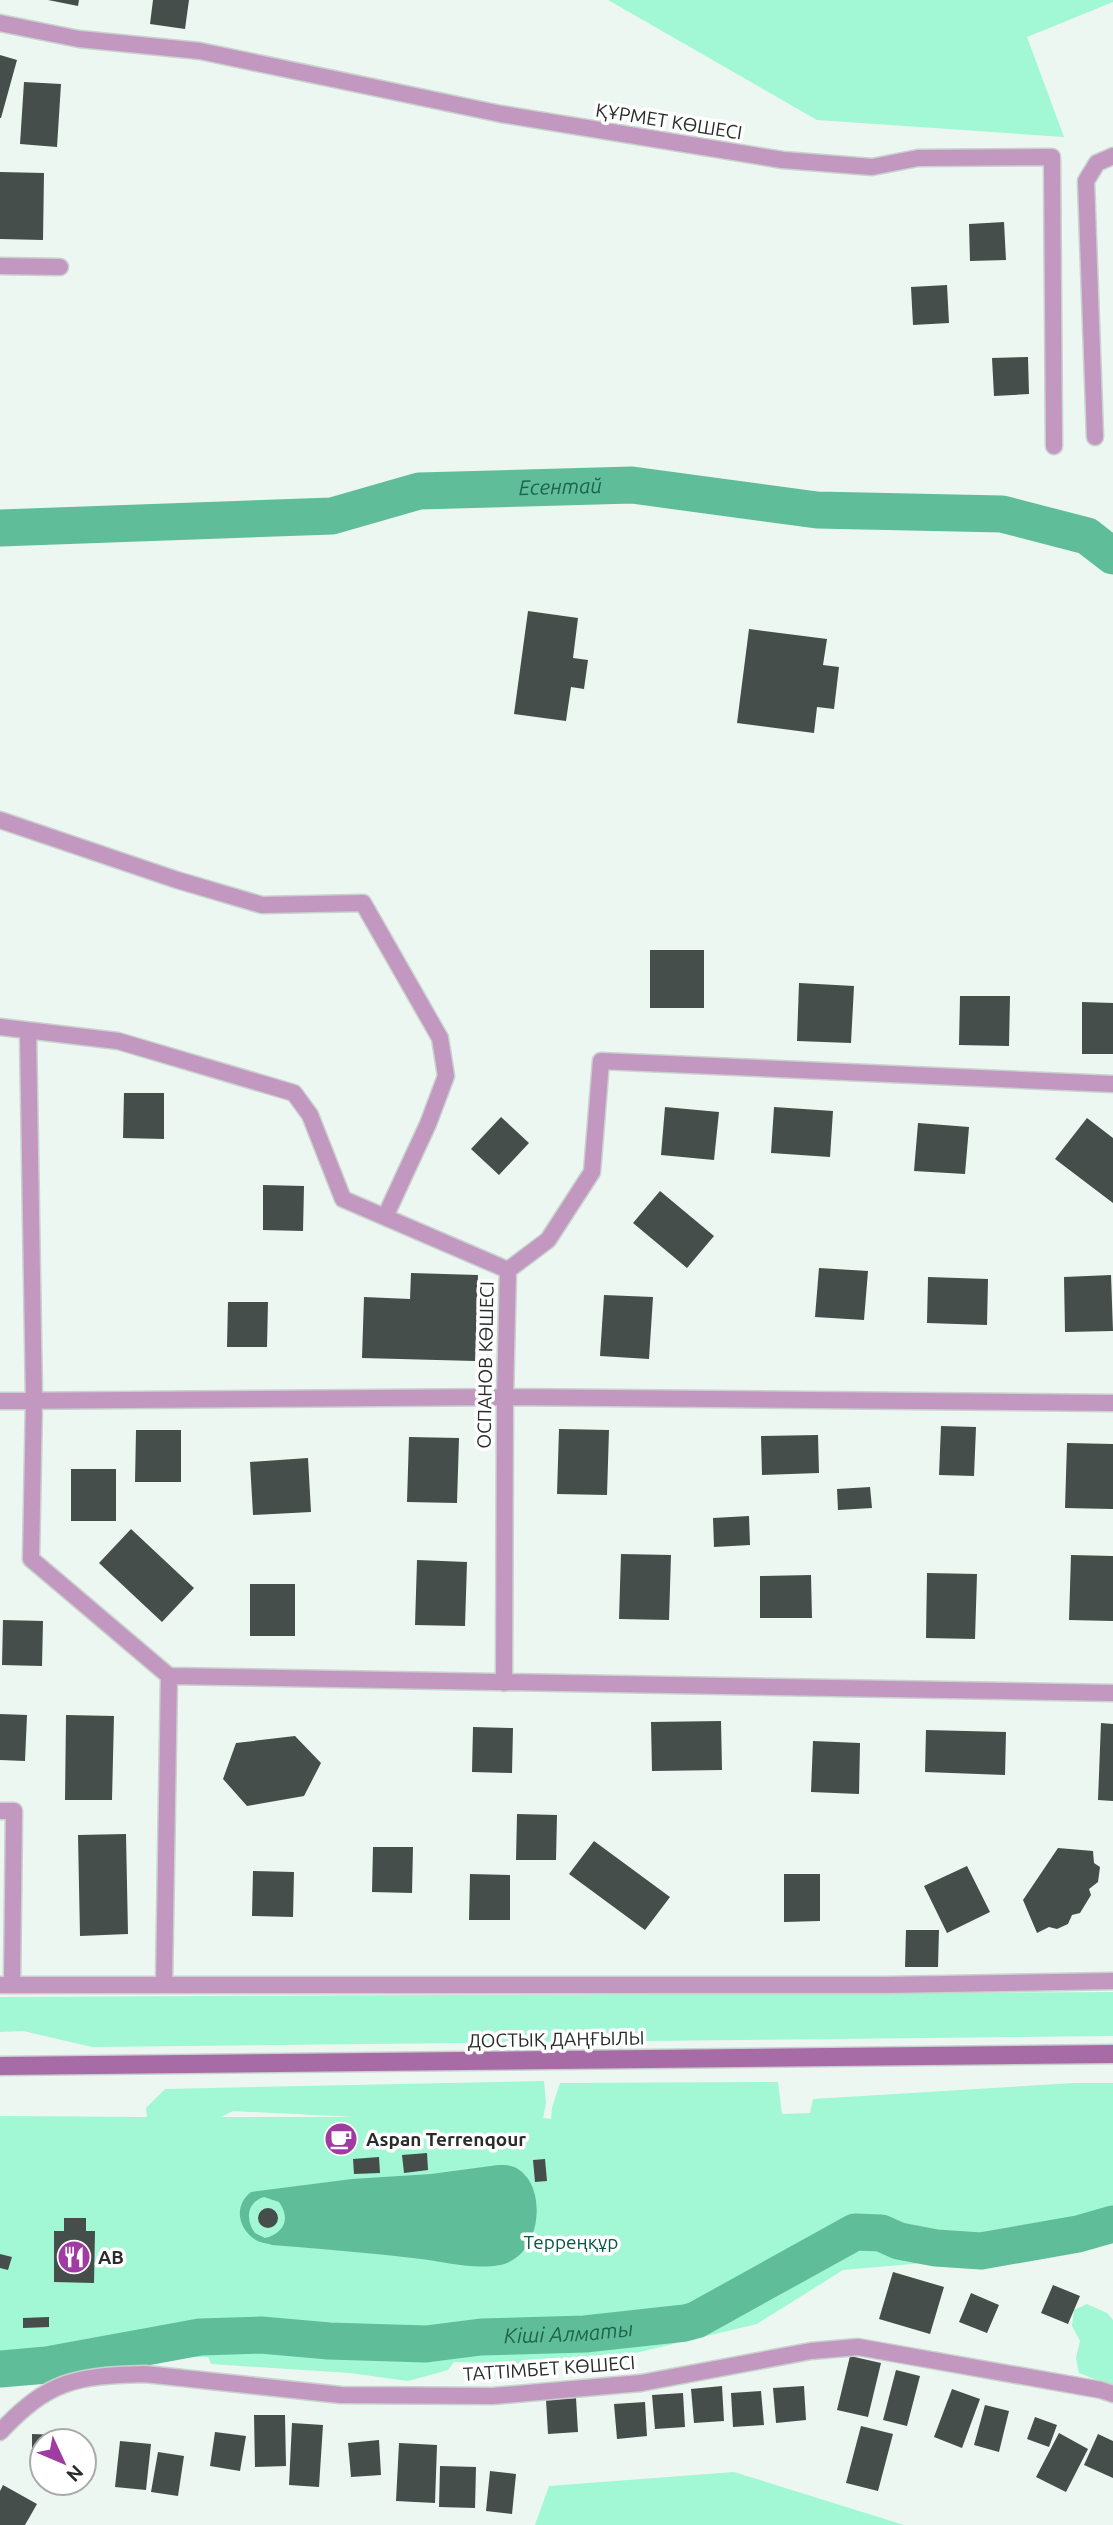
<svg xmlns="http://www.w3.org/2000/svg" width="1113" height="2525" font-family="Ubuntu,sans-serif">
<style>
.green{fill:#a2f7d4;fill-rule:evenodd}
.water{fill:#5fbd9a;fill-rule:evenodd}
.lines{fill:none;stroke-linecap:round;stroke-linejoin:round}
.river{stroke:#5fbd9a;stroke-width:37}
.building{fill:#454e4a}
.minor-casing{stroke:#c9d2ce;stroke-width:19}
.secondary-casing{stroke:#c9d2ce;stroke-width:21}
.minor{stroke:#c298c1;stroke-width:16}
.secondary{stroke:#a76ba6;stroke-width:18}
.labels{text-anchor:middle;stroke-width:7;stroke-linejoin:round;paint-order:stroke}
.street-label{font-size:19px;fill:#282c2a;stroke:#fff}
.poi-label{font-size:19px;font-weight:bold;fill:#282c2a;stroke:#fff;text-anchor:start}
.park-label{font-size:19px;fill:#085740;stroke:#fff}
.water-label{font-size:21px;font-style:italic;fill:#1d654d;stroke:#fff}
</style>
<rect width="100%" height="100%" fill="#ecf7f2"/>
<path class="green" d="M608,0H1113V2L1027,37L1064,137L817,120Z
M1113,1992V2036L92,2047L23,2031L0,2032V1997Z
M544,2081L546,2103L543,2118L551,2119L552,2108L560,2083L778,2082L782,2114L810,2113L813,2099L1074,2083H1113V2241L947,2261L843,2270L757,2324L585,2365L454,2362L448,2370L408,2381L350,2373L211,2364L208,2357L57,2354L0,2358V2116L147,2117L146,2108L165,2089ZM233,2111L355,2117H221Z
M1087,2304L1107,2313L1113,2320V2386L1079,2373L1076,2358L1080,2341L1072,2326L1074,2310Z
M734,2472L904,2525H535L549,2486Z"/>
<path class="water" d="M498,2165C503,2165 509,2165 514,2167C549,2182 543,2257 500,2265C473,2270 447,2262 421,2259C371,2253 322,2249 272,2245C267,2243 260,2243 256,2240C237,2228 234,2205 251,2192L352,2179L431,2174ZM264,2197L279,2202C291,2219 284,2233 265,2238L255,2233C245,2220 247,2202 264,2197Z"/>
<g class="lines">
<g class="river">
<path id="s1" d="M0,528L332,516L419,491L632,485L817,510L1002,514L1087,536L1113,556"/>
<path id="s2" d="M0,2369L47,2365L200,2337L261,2335L329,2341L426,2344L481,2337L585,2334L685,2323L696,2320L855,2232L881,2233L899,2241L936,2248L981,2251L1078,2234L1113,2224"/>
</g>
</g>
<path class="building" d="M48,0H79L78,6Z
M153,0H189L185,29L150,24Z
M0,55L17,60L1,118H0Z
M24,82L61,84L57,147L20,144Z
M0,172L44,173L43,240L0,239Z
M1004,222L1006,260L970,261L969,224Z
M947,285L949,323L913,325L911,287Z
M1028,357L1029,394L994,396L992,358Z
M528,611L578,618L573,658L588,660L584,689L571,687L566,721L514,714Z
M749,629L827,639L823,665L839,667L834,709L817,707L814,733L737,723Z
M650,950H704V1008H650Z
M799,983L854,986L851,1043L797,1041Z
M960,996H1010L1009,1046L959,1045Z
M1082,1002L1113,1003V1054H1082Z
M124,1093H164V1139L123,1138Z
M665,1107L719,1112L714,1160L661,1155Z
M774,1107L833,1111L830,1157L771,1153Z
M501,1117L529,1143L499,1175L471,1149Z
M1087,1118L1113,1138V1203L1055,1159Z
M918,1123L969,1127L965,1174L914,1171Z
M263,1185L304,1186L303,1231L263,1230Z
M660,1191L714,1236L687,1268L633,1223Z
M819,1268L868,1271L864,1320L815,1317Z
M411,1273L478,1275L475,1361L362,1358L364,1297L410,1299Z
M1111,1275L1113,1331L1065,1332L1064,1277Z
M928,1277L988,1279L987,1325L927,1323Z
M604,1295L653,1297L649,1359L600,1356Z
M228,1302H268L267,1347H227Z
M941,1426L976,1427L974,1476L939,1475Z
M559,1429L609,1430L607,1495L557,1494Z
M136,1430H181V1482H135Z
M818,1435L819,1473L762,1475L761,1436Z
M409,1437L459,1438L457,1503L407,1502Z
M1067,1443L1113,1444V1509L1065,1508Z
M308,1458L311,1512L253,1515L250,1462Z
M71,1469H116V1521H71Z
M870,1487L872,1508L838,1510L837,1489Z
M749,1516L750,1545L714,1547L713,1518Z
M131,1529L194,1588L162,1622L99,1563Z
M621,1554L671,1555L669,1620L619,1619Z
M1071,1555L1113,1556V1621L1069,1620Z
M417,1560L467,1562L465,1626L415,1625Z
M927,1573L977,1574L975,1639L926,1638Z
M811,1575L812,1618H760V1576Z
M250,1584H295V1636H250Z
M3,1620L43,1621L42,1666L2,1665Z
M0,1714L27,1715L25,1761L0,1760Z
M66,1715L114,1716L112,1800H65Z
M721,1721L722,1770L652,1771L651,1722Z
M1101,1723L1113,1724V1801L1098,1800Z
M473,1727L513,1728L512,1773L472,1772Z
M926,1730L1006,1732L1005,1775L925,1772Z
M295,1736L321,1763L304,1796L247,1806L223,1779L236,1743Z
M813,1741L860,1743L859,1794L811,1792Z
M517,1814L557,1815L556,1860H516Z
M126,1834L128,1934L80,1936L78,1835Z
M594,1841L670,1897L645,1930L569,1874Z
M373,1847H413L412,1893L372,1892Z
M1058,1848L1093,1851L1094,1863L1100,1867L1098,1882L1089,1889L1091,1895L1080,1913L1072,1915L1068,1924L1057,1929L1049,1927L1037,1933L1023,1900Z
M967,1866L990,1912L947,1933L924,1886Z
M253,1871L294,1872L293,1917L252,1916Z
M470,1874L510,1875V1920H469Z
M784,1874H820V1921L784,1922Z
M906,1930H939L938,1967H905Z
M354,2129V2144L328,2146L327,2130Z
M427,2153L428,2170L404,2173L402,2155Z
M379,2157L380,2173L354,2174L353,2159Z
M545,2159L547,2181L535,2182L533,2160Z
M258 2218a10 10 0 1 1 20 0a10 10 0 1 1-20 0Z
M64,2218H86V2231H95L94,2283L54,2282V2231H64Z
M0,2254L12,2257L8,2270L0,2268Z
M893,2272L944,2287L930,2334L879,2319Z
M1053,2285L1080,2296L1068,2324L1041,2313Z
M971,2293L999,2305L987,2333L959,2322Z
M49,2317V2327L23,2328V2318Z
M850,2356L881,2363L868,2417L837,2410Z
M896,2370L920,2376L907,2426L883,2420Z
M722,2386L724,2421L694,2423L691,2389Z
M804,2386L806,2420L776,2423L773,2388Z
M952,2389L980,2399L962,2448L934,2437Z
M761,2391L764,2425L733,2427L731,2393Z
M683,2393L685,2427L655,2429L652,2395Z
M576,2398L578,2432L548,2434L546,2400Z
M645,2402L647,2436L617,2439L614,2404Z
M985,2405L1009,2411L999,2452L974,2445Z
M254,2415H285L286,2466L255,2467Z
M1035,2417L1057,2425L1049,2447L1027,2439Z
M292,2423L323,2425L319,2487L289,2485Z
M861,2426L893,2434L878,2491L846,2483Z
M215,2432L246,2436L240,2471L210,2466Z
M1059,2433L1088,2449L1066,2492L1036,2477Z
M32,2434L62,2435V2441H42V2472H32Z
M1098,2434L1113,2441V2478L1084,2465Z
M379,2440L381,2475L351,2477L348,2443Z
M120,2441L151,2444L146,2490L115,2487Z
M399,2443L437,2445L435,2503L396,2501Z
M158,2452L184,2456L178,2496L151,2492Z
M440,2466L476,2467L475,2508L439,2507Z
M490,2471L516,2474L512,2514L486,2511Z
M3,2485L37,2504L25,2525H0V2491Z"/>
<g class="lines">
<defs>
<path id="minor" d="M0,23L79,39L200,51L501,114L783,160L872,167L918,158L1052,157L1054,446
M0,266L60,267
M1095,437L1086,181L1097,163L1113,156
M0,820L177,880L262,905L363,903L440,1038L446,1076L428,1124L385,1217
M0,1027L118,1041L294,1093L310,1115L343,1199L508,1270L505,1397L504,1683
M28,1031L34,1400L31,1559L169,1676L1113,1693
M508,1270L548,1240L592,1172L601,1061L1113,1084
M0,1401L505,1397L1113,1403
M0,1811H14L12,1985
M164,1984L169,1676
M0,1985H885L1113,1981
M0,2432C49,2380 75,2376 145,2374L341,2395L493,2396L641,2383L811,2351L858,2347L1101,2390L1113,2394"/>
<path id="secondary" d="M0,2066L1113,2054"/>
</defs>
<use href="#minor" class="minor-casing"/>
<use href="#secondary" class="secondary-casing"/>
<use href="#minor" class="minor"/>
<use href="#secondary" class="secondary"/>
</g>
<defs>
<symbol id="cafe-disc" viewBox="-11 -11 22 22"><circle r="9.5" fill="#a03ca1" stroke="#fff"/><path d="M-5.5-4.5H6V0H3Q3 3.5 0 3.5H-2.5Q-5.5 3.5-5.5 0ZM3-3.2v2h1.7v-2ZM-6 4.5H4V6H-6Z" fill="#fff"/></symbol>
<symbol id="restaurant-disc" viewBox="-11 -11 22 22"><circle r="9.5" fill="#a03ca1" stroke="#fff"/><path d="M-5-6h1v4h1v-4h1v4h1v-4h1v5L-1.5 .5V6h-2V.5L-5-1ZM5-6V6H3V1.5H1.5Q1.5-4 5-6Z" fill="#fff"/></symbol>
</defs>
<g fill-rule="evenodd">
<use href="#cafe-disc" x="322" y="2120" width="38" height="38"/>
<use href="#restaurant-disc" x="55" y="2238" width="38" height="38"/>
</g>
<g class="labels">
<g class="street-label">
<text transform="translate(669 121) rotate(9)" y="7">ҚҰРМЕТ КӨШЕСІ</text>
<text transform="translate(485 1365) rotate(-89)" y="7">ОСПАНОВ КӨШЕСІ</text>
<text transform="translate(556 2039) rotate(-1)" y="7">ДОСТЫҚ ДАҢҒЫЛЫ</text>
<text transform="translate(549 2368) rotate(-4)" y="7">ТАТТІМБЕТ КӨШЕСІ</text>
</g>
<g class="poi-label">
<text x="366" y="2146">Aspan Terrenqour</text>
<text x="98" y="2264">AB</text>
</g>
<g class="park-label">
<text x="571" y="2249">Терреңқұр</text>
</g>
<g class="water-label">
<text dy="7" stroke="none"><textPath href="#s1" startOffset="564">Есентай</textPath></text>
<text dy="7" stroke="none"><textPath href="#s2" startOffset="572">Кіші Алматы</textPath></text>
</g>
</g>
<g transform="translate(63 2462) rotate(134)"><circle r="33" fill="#ffffff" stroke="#a9abaa" stroke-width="2"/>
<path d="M0-5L12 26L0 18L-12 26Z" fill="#a03ca1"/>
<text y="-10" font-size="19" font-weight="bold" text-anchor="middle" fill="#282c2a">N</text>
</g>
</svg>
